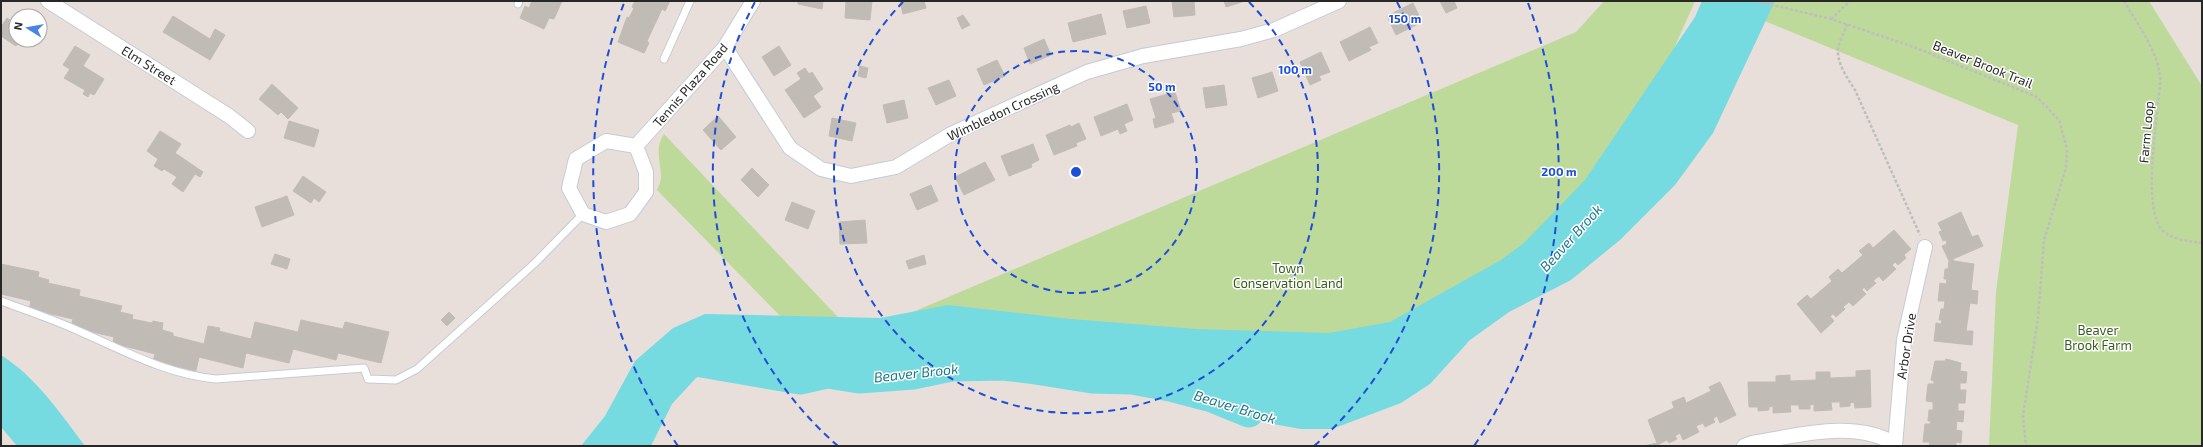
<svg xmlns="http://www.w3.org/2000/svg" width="2203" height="447" font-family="'Exo 2',sans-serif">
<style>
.green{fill:#bdda9b}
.water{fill:#76dae1}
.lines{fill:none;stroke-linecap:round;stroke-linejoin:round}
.river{stroke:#76dae1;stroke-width:29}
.building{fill:#c1bbb6;stroke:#c3bbb4}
.service-casing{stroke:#c5cbd4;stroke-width:9}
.minor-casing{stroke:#c5cbd4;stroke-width:16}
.path{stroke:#bebebe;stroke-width:2.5;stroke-dasharray:3 2;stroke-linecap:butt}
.service{stroke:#fff;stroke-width:7}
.minor{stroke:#fff;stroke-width:14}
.ring{fill:none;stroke:#1d4ed8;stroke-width:2;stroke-dasharray:7 5}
.labels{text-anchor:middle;stroke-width:3;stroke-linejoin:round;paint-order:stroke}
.street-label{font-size:13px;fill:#272727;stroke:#fff}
.park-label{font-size:13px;fill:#385c20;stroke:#fff}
.water-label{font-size:14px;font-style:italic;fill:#1a7888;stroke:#fff}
.centre{fill:#1d4ed8;stroke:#fff;stroke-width:2}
.ring-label{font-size:12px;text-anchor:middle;font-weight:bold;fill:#1d4ed8;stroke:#fff;stroke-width:3;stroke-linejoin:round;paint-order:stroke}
</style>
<rect width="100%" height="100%" fill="#e8dfda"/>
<path class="green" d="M1604,1H1695L1624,162L1506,282L1314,390L1098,348L826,363L657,190C659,186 661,181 661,178C661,161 654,149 664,134L856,336L1576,32Z
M1716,1H2149L2202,86V446H1989L1996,292L2018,125Z"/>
<path class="water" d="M1702,1H1775L1713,133L1675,185L1620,240L1571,280L1509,312L1470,340L1430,384L1401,403L1332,429H1301L1256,421L1220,404L1204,392L1154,371L1079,364L1057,368L1042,365L950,374L810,367L758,360L723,363L696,378L672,404L651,446H581L605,416L635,361L673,328L705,314L880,318L948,305L1071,319L1196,329L1329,333L1390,322L1501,260L1524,243L1585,180L1695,17Z
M1,355C37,378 60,413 85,446H17L1,427Z"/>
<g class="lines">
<path class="river" d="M680,362L684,360L800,380L827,374L859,379L913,375L951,367L1003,366L1029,369L1092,379L1132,380L1170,387L1212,398L1249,413"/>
</g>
<path class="building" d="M532,1H562L554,19L549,18L544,29L520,18L525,6L529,8Z
M635,1H670L665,11L662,9L647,41L649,43L644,53L618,42L627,17L629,18L634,8L632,7Z
M795,1H823L822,9L798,4V2Z
M846,1H872L870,20L845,18Z
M900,1H924L926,8L903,14Z
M1172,1H1194L1195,15L1174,17Z
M1224,1H1245L1226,7Z
M1440,1H1454L1457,8L1446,13Z
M1413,3L1422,22L1396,35L1387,16Z
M1146,6L1150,23L1127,28L1123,11Z
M1101,14L1106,34L1073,42L1068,23Z
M963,15L970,25L962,29L957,18Z
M173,16L210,39L215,29L225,35L210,60L163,32Z
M7,18L16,24V40H20L16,46L1,36V27Z
M1370,27L1378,43L1369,47L1371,50L1349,61L1340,42Z
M1044,39L1051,55L1030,64L1024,48Z
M75,46L90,55L83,66L104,79L94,95L90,93L88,97L83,94L85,90L64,78L70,69L63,65Z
M779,46L791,65L774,76L762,57Z
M1321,52L1330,72L1319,76L1321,80L1310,85L1300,62Z
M997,60L1005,76L984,85L977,69Z
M860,66L868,68L866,78L858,76Z
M805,68L809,74L812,72L823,89L813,96L821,107L804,118L785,90L801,79L797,73Z
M1272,72L1278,91L1258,98L1252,78Z
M949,80L956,96L936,105L928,88Z
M272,84L298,108L288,119L281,112L278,115L259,99Z
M1224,85L1227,105L1206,108L1203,88Z
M1175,92L1181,111L1171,113L1174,122L1155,128L1153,119L1156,118L1150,99Z
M904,100L908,118L887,123L883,105Z
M1127,104L1133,120L1124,124L1127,131L1120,134L1118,129L1101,136L1094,117Z
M718,116L736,137L721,150L703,130Z
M832,118L856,123L852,141L829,136Z
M289,121L319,130L314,147L284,138Z
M1079,123L1086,139L1076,143L1077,146L1054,155L1046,135L1070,125L1071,127Z
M160,131L181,144L175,153L203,172L200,177L195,174L183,192L172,184L177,177L164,169L162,171L154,166L158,159L147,151Z
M1033,144L1039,160L1031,164L1032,167L1009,176L1001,156Z
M985,162L995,180L964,195L955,177Z
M752,168L769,185L758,197L741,180Z
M303,176L326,192L319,202L314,198L311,203L293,191Z
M931,185L938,201L917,210L910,194Z
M287,196L294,215L262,227L255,207Z
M792,202L815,211L808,229L785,220Z
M1961,212L1972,237L1978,235L1983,246L1953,259L1954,261L1974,264L1971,290L1978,291L1977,304L1970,303L1966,331H1973L1972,345L1934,341L1936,323L1941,324L1942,320H1939L1941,309H1944L1945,301H1938L1940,283L1946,284L1947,279H1944L1945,269H1948L1949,261L1942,246L1947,244L1946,240L1943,241L1939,232L1942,231L1938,223Z
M865,220L867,243L840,244L839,222Z
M1894,230L1911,249L1904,255L1906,258L1898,265L1895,262L1892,265L1896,269L1883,281L1879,276L1873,281L1876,283L1867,291L1864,287L1862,290L1866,294L1853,306L1849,302L1843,307L1845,309L1836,317L1833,314L1830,316L1834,321L1821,333L1797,304L1807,295L1811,299L1832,281L1829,277L1838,269L1842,273L1863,255L1859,251L1869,243L1873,248Z
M275,254L290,259L287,269L271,264Z
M924,255L926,264L909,269L906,261Z
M1,264L39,272L38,277L49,280L48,283L80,290L79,296L122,306L120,312L133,315L132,319L152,323L153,321L163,323L162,330L173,333V336L204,344L208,326L220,328L219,331L251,339L255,322L298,332L301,320L343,329L345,322L389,332L381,363L338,353L336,360L293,349L289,363L246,353L243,368L199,357L196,371L153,361L155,354L113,343L114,337L71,327L73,319L29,309L31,301L1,294Z
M449,312L455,318L447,326L441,320Z
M1946,359L1961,363L1960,371L1967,372L1966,383H1960V390H1966L1965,403H1958V411H1964L1963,422L1957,421L1956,430L1962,431L1961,443L1956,442V446H1929L1930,442H1923L1925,424H1930L1931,421H1928L1929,410H1933V402L1926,401L1928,384H1934V381L1931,380L1935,361H1945Z
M1870,370L1871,407L1855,408L1854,402L1850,403V406L1840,407V402H1831L1832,410L1814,411V404L1810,405V409H1799V405H1790L1791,412L1773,413V406L1769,407V410L1758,411V407H1749L1748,382H1776V376L1790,375V381L1816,380V372H1830V378L1856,377V371Z
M1720,382L1736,415L1720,423L1717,416L1713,419L1715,422L1705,427L1703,423L1696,426L1699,432L1683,440L1680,433L1675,436L1677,439L1669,443L1667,440L1659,444L1660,446H1644L1657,443L1648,420L1674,408L1672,402L1684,397L1686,403L1711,391L1709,387Z"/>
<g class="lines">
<defs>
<path id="service" d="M518,4L519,1
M664,59L690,1
M1,301C28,311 55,320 81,332C127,352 166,374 216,379L364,368L368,379L396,380L417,369L535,263L583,214"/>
<path id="minor" d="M48,1L229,116L248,131
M725,47L790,148L821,169L851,176L896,167L951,134L1087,72L1143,56L1241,39L1274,30L1339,1
M606,141L636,146L646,172V192L630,214L606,222L583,214L569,188L576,159Z
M636,146L725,47L753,1
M1744,446L1752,443C1797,436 1854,419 1895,444
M1895,446L1904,340L1925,247"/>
</defs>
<use href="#service" class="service-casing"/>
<use href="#minor" class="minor-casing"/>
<path class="path" d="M1756,1L1831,19L1914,47L2037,97L2059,120L2067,149L2066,168L2044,240L2038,318L2023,416L2026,446
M2124,1C2137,23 2158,52 2160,77C2161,85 2159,94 2158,102C2156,130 2143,208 2162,230C2172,240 2189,241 2202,243
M1831,19L1850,1
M1847,24C1845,32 1837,44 1838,52C1838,65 1848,79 1855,90L1920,235"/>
<use href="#service" class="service"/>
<use href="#minor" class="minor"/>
</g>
<g class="ring">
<circle cx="1076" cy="172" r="121"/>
<path d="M1249 2A242 242 0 1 1 903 2"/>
<path d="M838 446A363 363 0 0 1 755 2M1397 2A363 363 0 0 1 1314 446"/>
<path d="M678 446A483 483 0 0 1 624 3M1528 3A483 483 0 0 1 1474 446"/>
</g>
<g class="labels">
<g class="street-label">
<text transform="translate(1983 64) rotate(22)" y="5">Beaver Brook Trail</text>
<text transform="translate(149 65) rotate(32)" y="5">Elm Street</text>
<text transform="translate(690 85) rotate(-49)" y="5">Tennis Plaza Road</text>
<text transform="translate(1003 111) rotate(-25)" y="5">Wimbledon Crossing</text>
<text transform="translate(2146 132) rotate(-85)" y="5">Farm Loop</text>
<text transform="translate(1906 346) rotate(-81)" y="5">Arbor Drive</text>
</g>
<g class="park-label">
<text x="1288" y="273">Town<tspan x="1288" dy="15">Conservation Land</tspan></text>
<text x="2098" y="335">Beaver<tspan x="2098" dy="15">Brook Farm</tspan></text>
</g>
<g class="water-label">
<text transform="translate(1571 238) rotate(-48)" y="5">Beaver Brook</text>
<text transform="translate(916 373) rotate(-6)" y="5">Beaver Brook</text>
<text transform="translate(1235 407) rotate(17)" y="5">Beaver Brook</text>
</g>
</g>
<circle cx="1076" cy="172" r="6" class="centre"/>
<g class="ring-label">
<text x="1405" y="23">150 m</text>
<text x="1295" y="74">100 m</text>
<text x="1162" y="91">50 m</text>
<text x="1559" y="176">200 m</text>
</g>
<rect width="2203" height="447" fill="none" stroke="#272727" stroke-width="4"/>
<g transform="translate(28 28) rotate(281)"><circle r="19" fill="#ffffff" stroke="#a9a9a9"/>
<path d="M0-3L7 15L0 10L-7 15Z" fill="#4885e7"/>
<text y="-6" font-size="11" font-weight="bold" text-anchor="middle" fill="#272727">N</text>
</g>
</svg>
